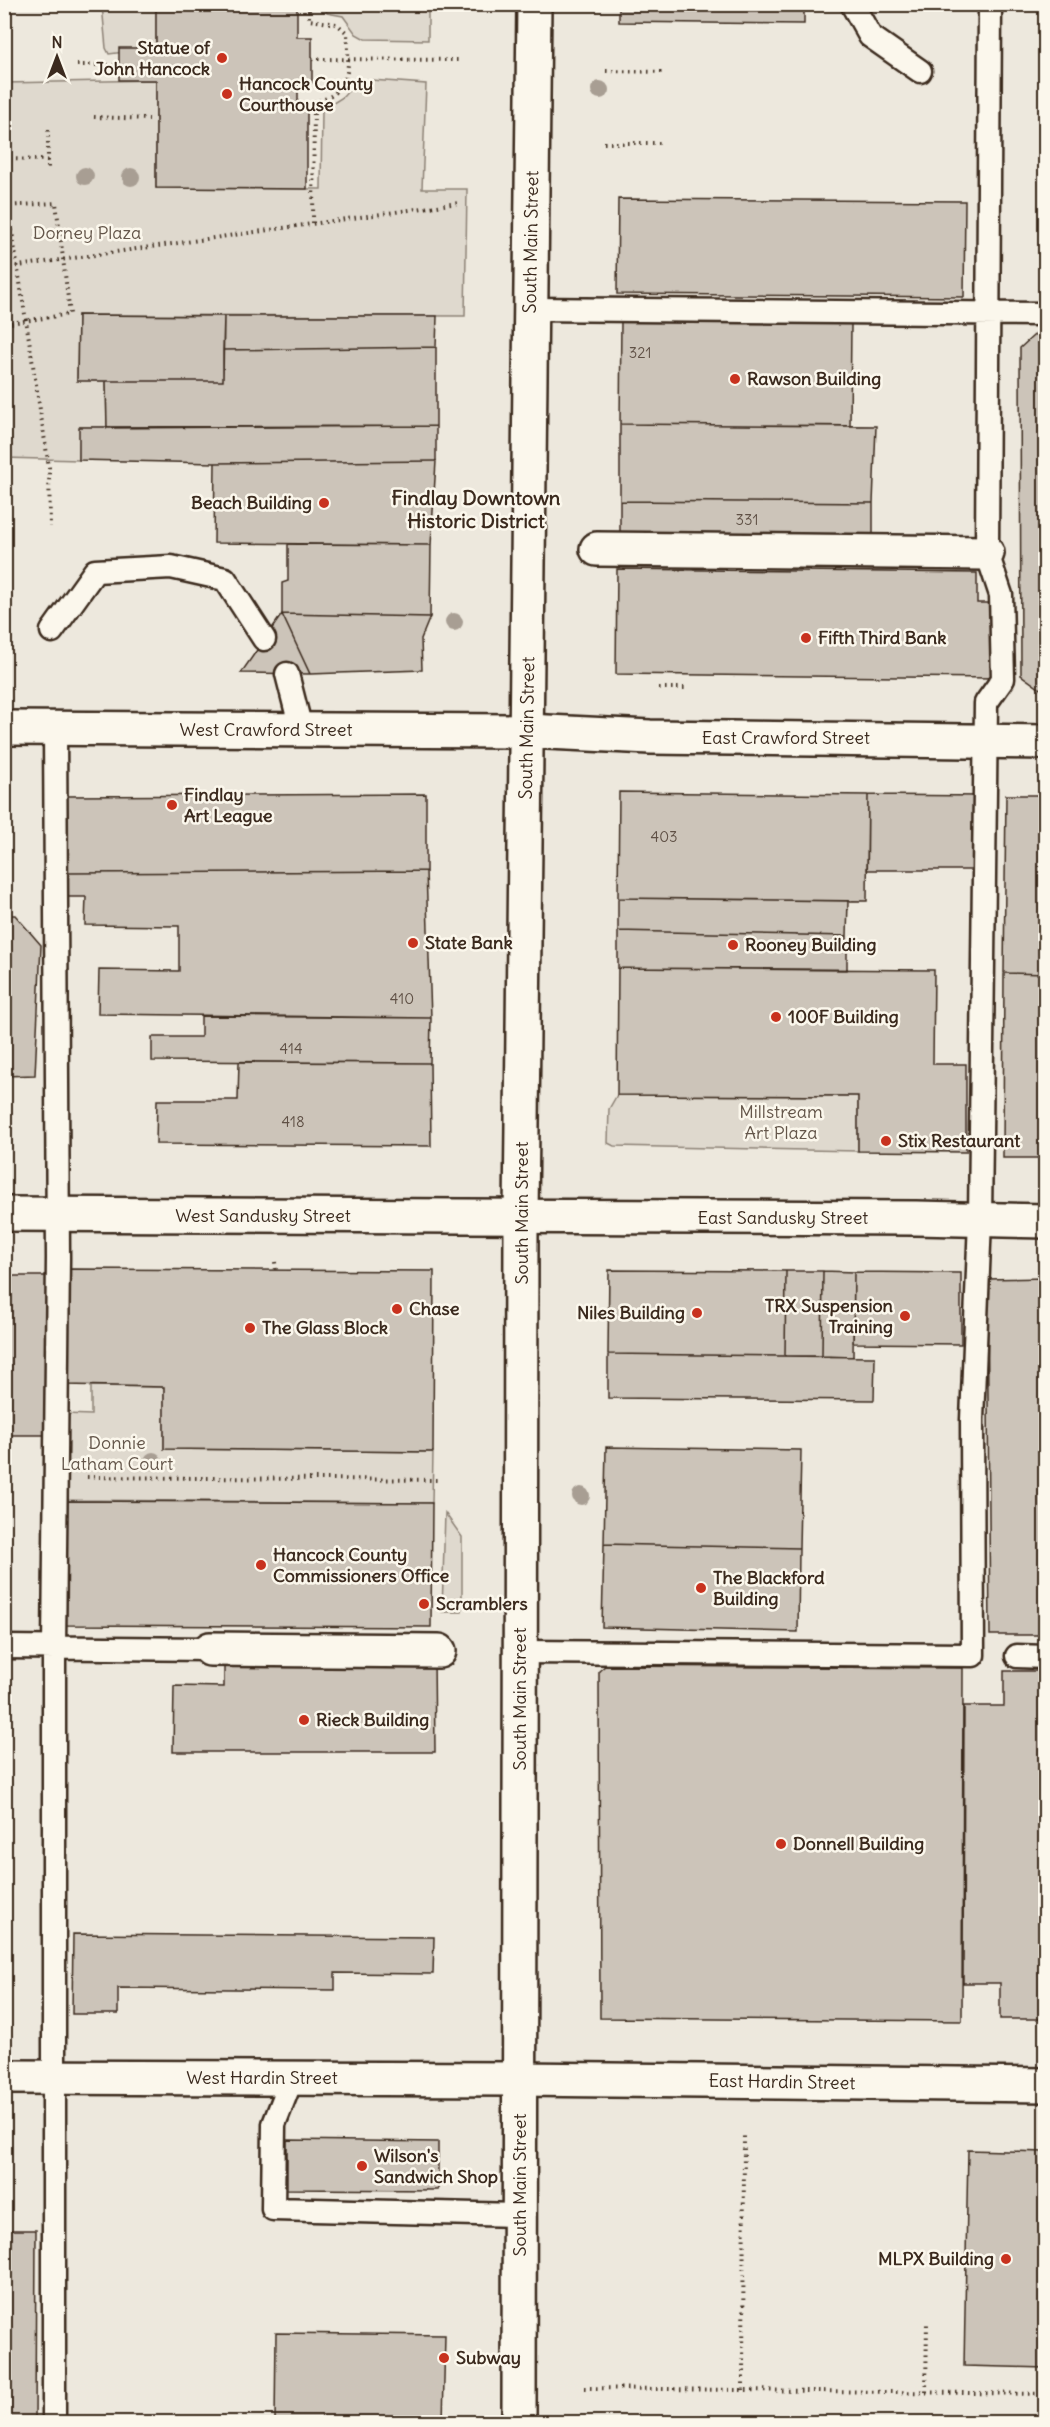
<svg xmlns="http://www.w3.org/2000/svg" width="1050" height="2427" font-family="Delius,sans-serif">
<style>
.built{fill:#ede8dd}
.green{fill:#dfd9ce;stroke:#8d8276;stroke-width:1.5}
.building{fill:#ccc4b9;stroke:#3b2a1e;stroke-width:1.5}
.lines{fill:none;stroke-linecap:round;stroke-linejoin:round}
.lane-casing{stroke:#3b2a1e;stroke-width:27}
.street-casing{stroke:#3b2a1e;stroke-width:38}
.secondary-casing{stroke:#3b2a1e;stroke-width:38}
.primary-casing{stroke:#3b2a1e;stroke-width:38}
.path{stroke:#3b2a1e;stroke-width:4;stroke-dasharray:1.5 4.5;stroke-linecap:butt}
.lane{stroke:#fbf7ec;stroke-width:22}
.street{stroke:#fbf7ec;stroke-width:33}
.secondary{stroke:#fbf7ec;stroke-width:33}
.primary{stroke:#fbf7ec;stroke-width:33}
.tree{fill:#a89e93}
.poi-dot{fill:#c8321e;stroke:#fbf7ec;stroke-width:2}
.labels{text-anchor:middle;stroke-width:5;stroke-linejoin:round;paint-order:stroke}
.number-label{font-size:15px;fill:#5f5045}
.poi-label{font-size:18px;font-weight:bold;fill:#3b2a1e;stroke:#fbf7ec;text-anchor:start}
.park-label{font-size:18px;fill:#64564a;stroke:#fbf7ec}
.street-label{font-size:18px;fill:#3b2a1e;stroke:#fbf7ec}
.neighbourhood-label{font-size:20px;font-weight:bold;fill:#3b2a1e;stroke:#fbf7ec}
</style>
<rect width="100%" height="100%" fill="#fbf7ec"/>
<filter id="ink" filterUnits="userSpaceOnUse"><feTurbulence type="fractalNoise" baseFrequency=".0167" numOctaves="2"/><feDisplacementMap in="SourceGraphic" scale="12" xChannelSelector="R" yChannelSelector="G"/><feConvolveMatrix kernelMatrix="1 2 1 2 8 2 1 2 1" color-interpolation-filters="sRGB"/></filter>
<g filter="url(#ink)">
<path class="built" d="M5,5H1045V2422H5Z"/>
<path class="green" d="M102,5H156V48L109,54L106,48Z
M312,5H428V40L365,39L356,34L343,16L327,13L325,7H312Z
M156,80V188L321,189L322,110L343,97L356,82L371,80L426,84L422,189H467L465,316L78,315L77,380L106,381L107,428L80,427L79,460L5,458V83Z
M617,1095L858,1096V1151L614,1146L608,1143L609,1109Z
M91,1386L164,1387V1449L433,1452L432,1503L65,1500V1414L91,1415Z
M445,1513L462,1537V1612H442Z"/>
<path class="building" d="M156,4H306V8H297V37H312V83H298V106H307V189L156,188V80H119V48H156Z
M619,4H804V24L619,22Z
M618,199L965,201L964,297L617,294Z
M78,315L224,316L223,381H77Z
M224,316H437L436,347L223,350Z
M621,321L851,324L850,426L620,424Z
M1044,326H1046V693L1021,675L1020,348Z
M436,347V426L107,428L106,381H223V350Z
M620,424L876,426L873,503L620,501Z
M436,426V461L215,463L79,460V427Z
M436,461L431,545L214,543L215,463Z
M620,501L873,503V539L620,536Z
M288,544L431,545L430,617L282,614V583L288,581Z
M617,569L977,573V603H995V678L616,674Z
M282,614L430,617L421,639L422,670L310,674Z
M282,614L310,674L241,673Z
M619,792L868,795L867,901L618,898Z
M426,794V871L67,873V796Z
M868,795L983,796L981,870H867Z
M1006,795H1046V974L1004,973Z
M426,871L431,1018L98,1014L99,970L179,971V926L85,925L86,897H67V873Z
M618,898L848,901L847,936L618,931Z
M4,915H15L41,945L35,1075L4,1076Z
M618,931L847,936V970L618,968Z
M618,968L934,970L933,1064H966V1152L858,1151V1096L617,1095Z
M1004,973L1046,974V1158H1003Z
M201,1016L431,1018L430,1063L152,1061V1037H201Z
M239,1062L430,1063L431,1146L156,1144L157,1100H238Z
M69,1269L434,1271L433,1452L164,1449V1387L66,1385Z
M609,1270L786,1271L785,1356L608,1354Z
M786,1271H823L822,1356H785Z
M823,1271L854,1272L853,1357L822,1356Z
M854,1272L961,1273V1344L853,1343Z
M4,1276H48L47,1435H4Z
M1046,1278V1635H990L987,1279Z
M608,1354L875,1357L874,1400L608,1398Z
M606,1447L801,1450L799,1548L604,1544Z
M66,1501L432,1503L431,1627L65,1625Z
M604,1544L799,1548L798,1632L602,1627Z
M224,1656L434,1658L435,1752H173L174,1686L224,1687Z
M605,1666L963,1668L962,2021L600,2018L599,1671Z
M1004,1671H1046V2019H1000V1983H963L964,1706H1004Z
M73,1934L434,1937L433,1974L335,1973V1990L118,1988V2014H72Z
M287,2140L438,2142V2190L287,2189Z
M968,2150L1046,2152V2368L964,2366Z
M4,2230H36L35,2422H4Z
M276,2333L445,2335L443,2422H275Z"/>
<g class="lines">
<defs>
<path id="lane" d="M852,4L870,36L920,71
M531,309L1046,314
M52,631L95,571L171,567L225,579L264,639
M287,674L301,729
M4,1647L210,1649
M520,1652L973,1655L972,1420L980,1220L986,703L1003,679L1001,595L987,553L990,4
M1017,1656L1046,1657
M292,2078L274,2124L273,2209L519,2215
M54,2422V1648L58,1258L55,728"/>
<path id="street" d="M597,549L987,553
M210,1649L439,1651"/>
<path id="secondary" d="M4,728L527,731L650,737L1046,742
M4,1214L916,1218L1046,1221
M4,2077L519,2079L1046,2085"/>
<path id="primary" d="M519,2422L521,1217L534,4"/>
</defs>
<use href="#lane" class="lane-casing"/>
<use href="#street" class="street-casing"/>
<use href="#secondary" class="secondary-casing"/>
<use href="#primary" class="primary-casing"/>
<path class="path" d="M309,4V20L337,24L347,33C349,65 353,94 314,102L313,223
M312,59L460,60
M77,65H119
M606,71L664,72
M94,117L149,119
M48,130V172
M604,143H661
M4,159L48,160
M4,206L56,203L70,314L4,324
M8,206L49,467L50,527
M4,268L458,203
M659,688H689
M275,1262L276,1271
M87,1477L439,1480
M584,2388L1046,2394
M743,2390L744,2134
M926,2392L927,2321"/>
<use href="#lane" class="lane"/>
<use href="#street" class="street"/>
<use href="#secondary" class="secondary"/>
<use href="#primary" class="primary"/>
</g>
<g class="tree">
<circle cx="600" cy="90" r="9"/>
<circle cx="85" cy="176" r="9"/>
<circle cx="131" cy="177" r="9"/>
<circle cx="454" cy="622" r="9"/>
<circle cx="153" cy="1461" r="9"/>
<circle cx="581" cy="1496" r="9"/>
</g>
</g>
<g class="poi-dot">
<circle cx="222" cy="58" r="6"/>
<circle cx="227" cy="94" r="6"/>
<circle cx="735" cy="379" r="6"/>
<circle cx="324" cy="503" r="6"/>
<circle cx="806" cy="638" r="6"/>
<circle cx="172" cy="805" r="6"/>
<circle cx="413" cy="943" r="6"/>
<circle cx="733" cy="945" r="6"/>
<circle cx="776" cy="1017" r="6"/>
<circle cx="886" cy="1141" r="6"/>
<circle cx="397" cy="1309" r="6"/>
<circle cx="697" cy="1313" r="6"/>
<circle cx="905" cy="1316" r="6"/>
<circle cx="250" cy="1328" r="6"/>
<circle cx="261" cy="1565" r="6"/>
<circle cx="701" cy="1588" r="6"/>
<circle cx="424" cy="1604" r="6"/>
<circle cx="304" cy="1720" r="6"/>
<circle cx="781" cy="1844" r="6"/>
<circle cx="362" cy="2166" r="6"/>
<circle cx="1006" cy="2259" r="6"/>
<circle cx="444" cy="2358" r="6"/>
</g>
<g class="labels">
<g class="number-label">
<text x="640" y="358">321</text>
<text x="747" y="525">331</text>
<text x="664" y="842">403</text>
<text x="402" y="1004">410</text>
<text x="291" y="1054">414</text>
<text x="293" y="1127">418</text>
</g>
<g class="poi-label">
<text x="210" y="54" text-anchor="end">Statue of<tspan x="210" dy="21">John Hancock</tspan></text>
<text x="239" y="90">Hancock County<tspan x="239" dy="21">Courthouse</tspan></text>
<text x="747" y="385">Rawson Building</text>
<text x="312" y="509" text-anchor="end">Beach Building</text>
<text x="818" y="644">Fifth Third Bank</text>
<text x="184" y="801">Findlay<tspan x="184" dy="21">Art League</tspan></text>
<text x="425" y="949">State Bank</text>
<text x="745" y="951">Rooney Building</text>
<text x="788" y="1023">100F Building</text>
<text x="898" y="1147">Stix Restaurant</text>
<text x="893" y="1312" text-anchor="end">TRX Suspension<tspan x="893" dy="21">Training</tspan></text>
<text x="409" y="1315">Chase</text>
<text x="685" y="1319" text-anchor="end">Niles Building</text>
<text x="262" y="1334">The Glass Block</text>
<text x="273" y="1561">Hancock County<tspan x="273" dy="21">Commissioners Office</tspan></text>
<text x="713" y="1584">The Blackford<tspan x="713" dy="21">Building</tspan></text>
<text x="436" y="1610">Scramblers</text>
<text x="316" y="1726">Rieck Building</text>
<text x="793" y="1850">Donnell Building</text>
<text x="374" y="2162">Wilson's<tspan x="374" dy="21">Sandwich Shop</tspan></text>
<text x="994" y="2265" text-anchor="end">MLPX Building</text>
<text x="456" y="2364">Subway</text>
</g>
<g class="park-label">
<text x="87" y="239">Dorney Plaza</text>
<text x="781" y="1118">Millstream<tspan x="781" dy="21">Art Plaza</tspan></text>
<text x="117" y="1449">Donnie<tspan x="117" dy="21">Latham Court</tspan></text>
</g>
<g class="street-label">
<text transform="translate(531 242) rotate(-89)" y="6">South Main Street</text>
<text transform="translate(527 728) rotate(-89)" y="6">South Main Street</text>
<text x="266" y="736">West Crawford Street</text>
<text x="786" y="744">East Crawford Street</text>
<text transform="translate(522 1213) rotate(-90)" y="6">South Main Street</text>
<text x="263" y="1222">West Sandusky Street</text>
<text x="783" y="1224">East Sandusky Street</text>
<text transform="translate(520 1699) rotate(-90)" y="6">South Main Street</text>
<text x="262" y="2084">West Hardin Street</text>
<text transform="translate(782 2082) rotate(1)" y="6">East Hardin Street</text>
<text transform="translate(520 2185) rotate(-90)" y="6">South Main Street</text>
</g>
<g class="neighbourhood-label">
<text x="476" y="505">Findlay Downtown<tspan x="476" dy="23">Historic District</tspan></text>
</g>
</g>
<rect width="1050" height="2427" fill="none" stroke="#fbf7ec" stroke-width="24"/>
<rect x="12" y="12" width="1026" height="2403" fill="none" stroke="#3b2a1e" stroke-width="2" filter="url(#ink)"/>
<g transform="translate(57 57)" stroke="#fbf7ec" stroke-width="4.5" paint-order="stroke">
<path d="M0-4.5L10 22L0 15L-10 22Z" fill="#3b2a1e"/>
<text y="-9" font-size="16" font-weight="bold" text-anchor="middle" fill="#3b2a1e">N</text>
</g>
</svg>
